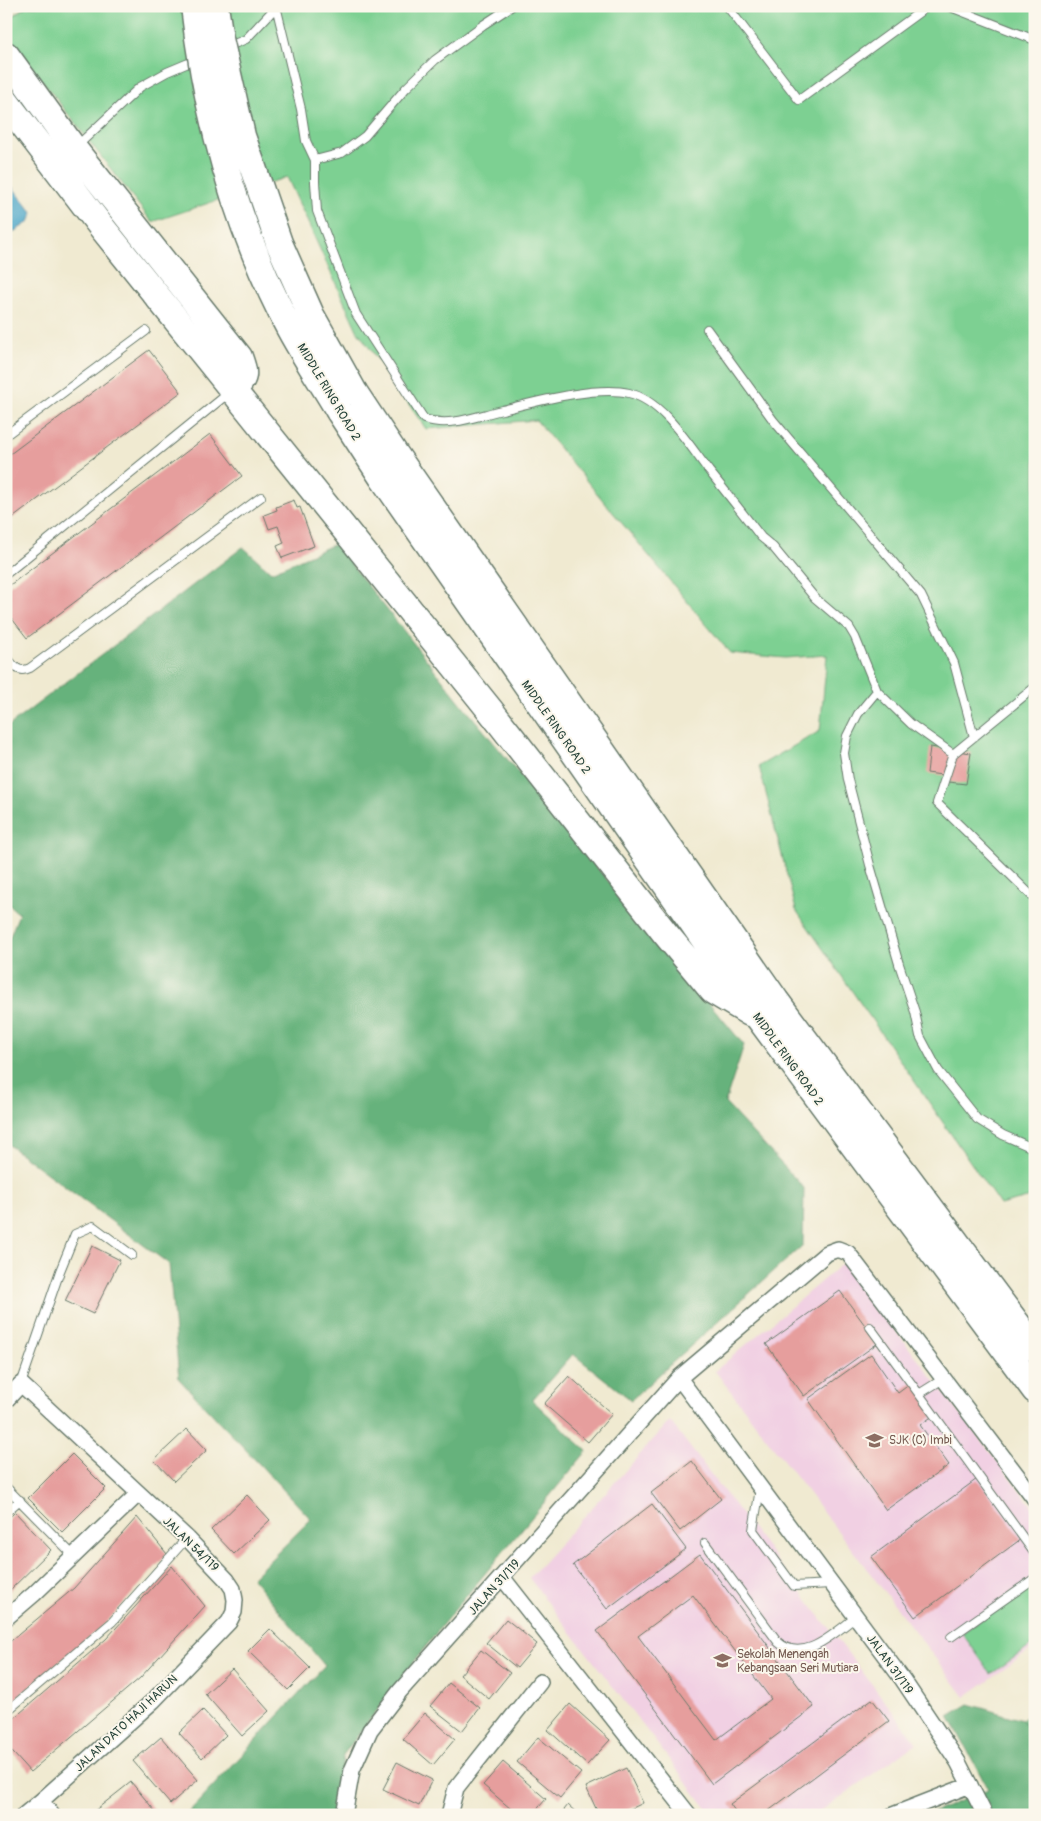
<svg xmlns="http://www.w3.org/2000/svg" width="1041" height="1821" font-family="Pangolin,sans-serif">
<style>
.built{fill:#f1d0e3}
.green{fill:#7dd092;stroke:#4e8663}
.forest{fill:#66b27c;stroke:#427858}
.water{fill:#49a5c7;stroke:#34717e}
.building{fill:#e69e9d;fill-rule:evenodd}
.lines{fill:none;stroke-linecap:round;stroke-linejoin:round}
.lane-casing{stroke:#687a6b;stroke-width:10}
.street-casing{stroke:#687a6b;stroke-width:18}
.highway-casing{stroke:#687a6b;stroke-width:29}
.lane{stroke:#fff;stroke-width:8}
.street{stroke:#fff;stroke-width:15}
.highway{stroke:#fff;stroke-width:26}
.highway-bridge-casing{stroke:#687a6b;stroke-width:29;stroke-linecap:butt}
.highway-bridge{stroke:#fff;stroke-width:26}
.labels{text-anchor:middle;stroke-width:4;stroke-linejoin:round;paint-order:stroke}
.street-label{font-size:12px;fill:#1f3d34;stroke:#fbf7ec}
.education-label{font-size:12px;fill:#785e54;stroke:#fbf7ec;text-anchor:start}
</style>
<rect width="100%" height="100%" fill="#fbf7ec"/>
<filter id="ink" filterUnits="userSpaceOnUse"><feTurbulence type="fractalNoise" baseFrequency=".02" numOctaves="2"/><feDisplacementMap in="SourceGraphic" scale="10" xChannelSelector="R" yChannelSelector="G"/><feConvolveMatrix kernelMatrix="1 2 1 2 8 2 1 2 1" color-interpolation-filters="sRGB"/></filter>
<filter id="wash" filterUnits="userSpaceOnUse"><feTurbulence type="fractalNoise" baseFrequency=".0096" numOctaves="4" result="noise"/><feDisplacementMap in="SourceGraphic" scale="20" xChannelSelector="R" yChannelSelector="G"/><feGaussianBlur stdDeviation="1.12" result="paint"/><feColorMatrix in="noise" values="0 0 0 0 0 0 0 0 0 0 0 0 0 0 0 0 0 1.4 0 .05"/><feComposite in="paint" operator="in"/></filter>
<g filter="url(#wash)">
<rect width="100%" height="100%" fill="#f0ead1"/>
<path class="built" d="M843,1263L1035,1510V1647L965,1697L715,1371Z
M670,1421L917,1743L815,1815H712L529,1578Z"/>
<path class="green" d="M27,6H1035V1196L1000,1205L796,910L759,766L820,731L827,655L785,658L730,653L536,420L426,429L357,330L287,177L152,222L6,34V21Z
M1033,1584L1035,1587V1643L991,1674L962,1633Z
M1035,1710V1739L1022,1720Z"/>
<path class="forest" d="M335,544L465,708L744,1045L725,1103L804,1188L803,1245L631,1400L573,1354L532,1400L587,1451L443,1624L343,1755L337,1815H186L325,1666L252,1578L311,1519L179,1379L169,1264L6,1143V946L19,914L6,902V728L243,547L271,572Z
M969,1704L1022,1720L1035,1739V1815H927L988,1789L949,1716Z"/>
<path class="water" d="M6,179L33,213L29,222L6,237Z"/>
<g id="blocks">
<path class="building" d="M149,350L181,392L6,523V457Z
M210,434L242,476L27,638L6,611V588Z
M294,500L297,508L300,507L314,546L282,558L277,546L284,543L278,526L269,529L264,515L277,510L276,507Z
M930,747L971,753L966,784L948,782L949,776L927,773Z
M92,1246L120,1260L93,1314L65,1301Z
M840,1291L878,1343L804,1396L766,1344Z
M871,1354L898,1393L914,1381L937,1413L920,1425L949,1465L886,1510L808,1399Z
M569,1376L612,1414L588,1442L544,1404Z
M187,1429L207,1450L174,1481L154,1460Z
M72,1454L106,1488L62,1532L28,1498Z
M692,1461L721,1499L680,1531L651,1493Z
M977,1479L1021,1539L915,1617L871,1557Z
M247,1495L270,1520L234,1554L211,1530Z
M652,1504L686,1549L607,1609L573,1565Z
M15,1512L51,1550L6,1594V1521Z
M137,1517L167,1554L105,1624L6,1707V1645L74,1588Z
M700,1554L814,1707L712,1784L597,1631ZM693,1595L771,1699L716,1740L638,1636Z
M172,1566L205,1606L140,1678L30,1772L6,1745V1725L106,1639Z
M506,1619L537,1644L517,1668L486,1643Z
M270,1629L310,1668L288,1690L248,1651Z
M481,1650L510,1673L489,1699L460,1675Z
M232,1669L269,1711L242,1736L205,1694Z
M449,1683L480,1708L462,1731L430,1706Z
M872,1699L889,1721L763,1815H738L730,1804Z
M570,1704L610,1740L587,1765L548,1730Z
M203,1710L226,1735L202,1758L179,1733Z
M425,1713L455,1739L433,1765L403,1739Z
M161,1737L198,1780L170,1804L133,1761Z
M538,1737L581,1773L560,1798L517,1762Z
M397,1762L432,1780L419,1806L383,1789Z
M503,1762L546,1799L532,1815H518L483,1785Z
M626,1768L643,1803L618,1815H599L586,1787Z
M131,1782L155,1811L150,1815H95L93,1812Z
M568,1805L579,1815H560Z"/>
</g>
</g>
<g filter="url(#ink)">
<use href="#blocks" fill-opacity="0" stroke="#687a6b" stroke-width="1"/>
<g class="lines">
<defs>
<path id="lane" d="M276,6L301,109L306,141L315,160L342,153L365,136L406,88L435,60L483,25L512,6
M727,6L799,100L928,6
M948,6L1035,40
M225,48L246,39L277,6
M77,146L140,87L167,72L198,59
M315,160V182L317,211L356,314L424,419C450,428 476,416 502,410C535,402 597,385 629,393C663,401 689,445 709,471C727,493 744,515 761,537L773,547L815,598L849,627L855,637L877,691L911,724L953,754
M707,329L773,420L921,595L954,663L974,737
M6,435L146,331
M6,574L230,392
M6,656C13,665 18,674 30,668L261,497
M1035,687L953,754L937,803L1035,899
M877,691L858,714L847,736L844,753L848,780L870,865L899,964L915,1012L920,1036L938,1070L977,1119L1003,1135L1035,1149
M870,1327L919,1394
M943,1379L919,1394L1035,1554
M21,1384L60,1271L75,1234L93,1226L132,1255
M6,1487L74,1556
M760,1489L753,1530L794,1586L831,1584
M6,1512L20,1500
M705,1543L778,1642C803,1665 835,1632 856,1617
M951,1637L1035,1578
M6,1712L112,1622L187,1538"/>
<path id="street" d="M679,1378L903,1680L958,1762L985,1815
M6,1400L21,1384L187,1538L227,1580L233,1589L235,1600L234,1612L229,1622L153,1701L41,1801L24,1815
M502,1577L689,1815
M6,1618L34,1594L138,1494
M41,1801L52,1815
M344,1815L352,1770L370,1730L400,1691L679,1378L827,1253L838,1249L848,1253L1035,1499
M449,1815L456,1788L540,1682
M893,1815L970,1785"/>
<path id="highway" d="M6,55L74,149L239,357C245,374 246,378 232,391
M6,102L100,225L490,710L665,933L713,991L750,1013
M354,392L395,454L776,1001L1035,1348
M339,411L382,477L759,1018L1035,1390"/>
</defs>
<use href="#lane" class="lane-casing"/>
<use href="#street" class="street-casing"/>
<use href="#highway" class="highway-casing"/>
<use href="#lane" class="lane"/>
<use href="#street" class="street"/>
<use href="#highway" class="highway"/>
<defs>
<path id="highway-bridge" d="M194,6C206,113 235,220 283,316C299,349 321,380 339,411
M215,6L220,39L242,136L279,243L311,315L354,392"/>
</defs>
<use href="#highway-bridge" class="highway-bridge-casing"/>
<use href="#highway-bridge" class="highway-bridge"/>
</g>
</g>
<defs>
<symbol id="school-bare" viewBox="-9 -9 18 18"><path d="M0-5L7-2L0 1L-7-2ZM-4 1L0 2.5L4 1V4Q0 6-4 4Z" fill="#8d6e63" stroke="#fbf7ec" stroke-width="2.5" paint-order="stroke"/></symbol>
</defs>
<g fill-rule="evenodd">
<use href="#school-bare" x="862" y="1428" width="25" height="25"/>
<use href="#school-bare" x="710" y="1648" width="25" height="25"/>
</g>
<g class="labels">
<g class="street-label">
<text transform="translate(329 392) rotate(59)" y="4">MIDDLE RING ROAD 2</text>
<text transform="translate(556 727) rotate(55)" y="4">MIDDLE RING ROAD 2</text>
<text transform="translate(788 1059) rotate(54)" y="4">MIDDLE RING ROAD 2</text>
<text transform="translate(191 1544) rotate(44)" y="4">JALAN 54/119</text>
<text transform="translate(494 1587) rotate(-48)" y="4">JALAN 31/119</text>
<text transform="translate(890 1664) rotate(54)" y="4">JALAN 31/119</text>
<text transform="translate(126 1723) rotate(-43)" y="4">JALAN DATO HAJI HARUN</text>
</g>
<g class="education-label">
<text x="889" y="1444">SJK (C) Imbi</text>
<text x="737" y="1658">Sekolah Menengah<tspan x="737" dy="14">Kebangsaan Seri Mutiara</tspan></text>
</g>
</g>
<rect width="1041" height="1821" fill="none" stroke="#fbf7ec" stroke-width="25"/>
</svg>
